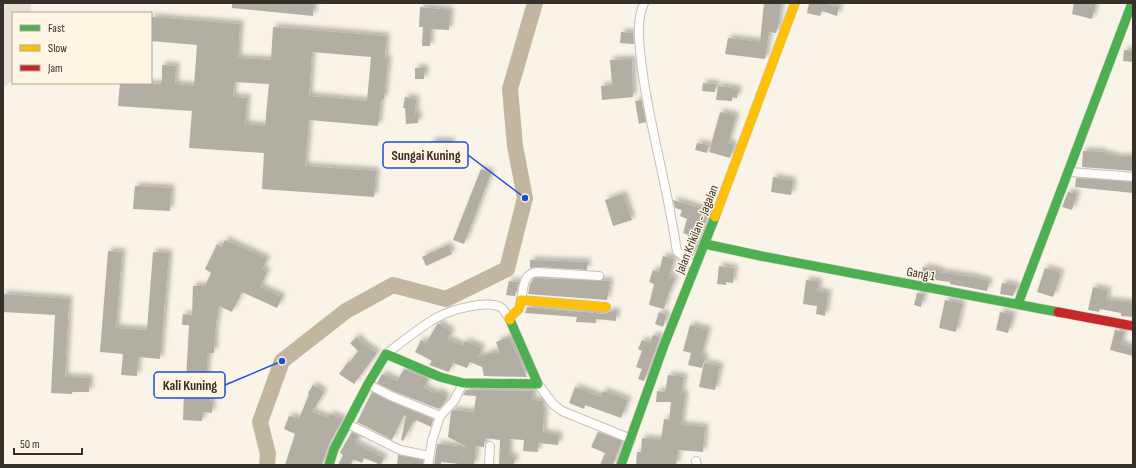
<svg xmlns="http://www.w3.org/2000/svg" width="1136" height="468" font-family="'Sofia Sans Condensed',sans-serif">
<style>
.green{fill:#e8e1d3}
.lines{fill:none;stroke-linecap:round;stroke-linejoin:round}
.river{stroke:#c2b6a0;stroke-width:16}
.building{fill:#b3aea4;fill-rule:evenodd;filter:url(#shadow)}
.street-casing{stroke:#c5c1b8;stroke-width:10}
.fast-casing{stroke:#c5c1b8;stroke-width:10}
.slow-casing{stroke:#c5c1b8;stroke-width:10}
.jam-casing{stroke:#c5c1b8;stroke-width:10}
.street{stroke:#fefdfc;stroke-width:8}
.fast{stroke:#4caf50;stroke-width:9}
.slow{stroke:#ffc107;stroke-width:9}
.jam{stroke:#c62828;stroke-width:9}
.labels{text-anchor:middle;stroke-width:3;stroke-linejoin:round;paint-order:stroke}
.street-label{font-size:13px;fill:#35312a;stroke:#fff5e2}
.leader{fill:none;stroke:#1d4ed8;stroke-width:1.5}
.callout-dot{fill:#1d4ed8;stroke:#fff5e2;stroke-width:1.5}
.callout{fill:#fff5e2;stroke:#1d4ed8;stroke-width:1.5}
.callout-label{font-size:14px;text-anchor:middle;font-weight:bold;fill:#35312a}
</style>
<defs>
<filter id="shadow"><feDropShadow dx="3.5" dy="-3.5" stdDeviation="2" flood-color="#0004"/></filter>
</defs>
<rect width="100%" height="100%" fill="#f9f3e8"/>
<path class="green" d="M3,3H31L30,13H13V80L3,88Z"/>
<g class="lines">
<path class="river" d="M267,465L268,454L260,422L282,361L346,311L393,285L446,299L507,269L525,198L515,146L510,89L535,3"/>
</g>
<path class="building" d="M232,3H314L313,16L232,8Z
M764,3H781L778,27L776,33L769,32L765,59L725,54L728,38L760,42Z
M809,3H823L839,7L837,16L822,11L820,16L807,13Z
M1074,3H1096L1092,19L1072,14Z
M420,7L450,10L449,30L430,29V46H422L423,27H419Z
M151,17L240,24L238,58L271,60L273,27L386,36L385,59H388L384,99H381L378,126L309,120L305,166L376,171L374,197L262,189L264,153L189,148L192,111L118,106L120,83L162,84V65L176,66L175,84L194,86L197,45L151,41ZM312,52L371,57L367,101L309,96ZM234,82L269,84L265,126L245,124L247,98L233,97Z
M621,32L633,33L634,44L620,43Z
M1124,50L1133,51V62L1123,61Z
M632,59L633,97L602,100L601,86L612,85L610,60Z
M415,68H425L424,79H415Z
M703,83L716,84L715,92L702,91Z
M718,86L738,89L737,98L732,97V101L716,100Z
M405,97L416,99L415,114H418V123L406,124L405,108H403Z
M641,100L646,122L639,124L635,101Z
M720,112L736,116L728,143L734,145L730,158L709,152Z
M431,141H451V152H431Z
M697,143L709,145L707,153L695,150Z
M1083,151L1103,152V154L1114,155V157H1133V171L1082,167Z
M481,169L491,173L464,244L453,240Z
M773,177L793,181L791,195L771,192Z
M1076,178L1133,182V193L1075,187Z
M135,186L171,188L170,211L133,209Z
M1068,192L1077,194L1072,210L1062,207Z
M623,194L632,220L613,226L605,200Z
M673,200L709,211L708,215L693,256L685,251L689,242L686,241L688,235L683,233L687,219L680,216L682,210L675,208Z
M225,240L267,259L262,269L267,272L260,287L282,297L277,308L242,292L232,312L219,306L215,331L214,353H208L206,380H212L210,402H212V413L203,412L202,421L183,420L184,392H177L178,381H186L189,325H182L183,314L192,315L193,286H205L211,273L205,269L217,244L222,247Z
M448,245L452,254L426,266L422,257Z
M108,251L122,252L116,328L147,330L153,252L169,253L160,359L138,357L137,376L121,375L123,354L100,352Z
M663,256L674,259L669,277L675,279L667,297L664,309L649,305L654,284L649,282L653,270L659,272Z
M530,260L587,262V270L537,267L530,268Z
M719,266L734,268L733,283L726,282V285L717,284Z
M923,267L940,270L939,272L973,277L989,281L987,291L950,284V282L921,278Z
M1045,268L1061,273L1053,297L1037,292Z
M534,278L610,281L607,300L528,294L530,284Z
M806,280L819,282L817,291L828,293L825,316L816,314L817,306L803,304Z
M509,281L519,282L515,296L506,295Z
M1002,283L1017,286L1013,296L1000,294Z
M1093,287L1108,291L1106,300L1133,303V317L1121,316V313L1100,309L1099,312L1088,310Z
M917,293L924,294L921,307L914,305Z
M3,294L69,299L65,377L90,378L89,392H72V394L51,393L55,315L3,312Z
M945,300L962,304L956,332L939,328Z
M527,307L605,314L612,311H616V321L596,319V323L576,322L577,317L525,313Z
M659,312L667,315L663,327L655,324Z
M1000,312L1013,315L1008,333L996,330Z
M438,323L452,332L447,339L463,346L465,341L482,348L478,357L494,352L500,355L496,342L509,337L527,377L484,376L482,367L470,362L467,368L453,363L449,372L429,365L432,361L415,352L421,340L426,343Z
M690,325L708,330L701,356L705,357L702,368L688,365L691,353L683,351Z
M1115,330L1124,332L1121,344L1133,348V356L1110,350Z
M653,335L660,337L644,381L638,379L642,369L636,367L642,351L638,349L642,340L650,343Z
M357,337L363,344L377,353L354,384L339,374L349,361L350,362L358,351L350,343Z
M704,363L720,366L715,390L699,387Z
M404,369L428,379L424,388L436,394L437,391L447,397L443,405L439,409L393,391L377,383L382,374L397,381Z
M668,375L684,377L681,393L685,394L681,425L705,427L703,452L678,450L676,465H636L637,452H641L642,438L661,440L664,419L669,420L671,402H656L657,391L665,392Z
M313,385L324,392L312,412L328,418L330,414L343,419L328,446L322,465H285L295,434L284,429L289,416L299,419L309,394L308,393Z
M575,387L601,397L603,391L628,400L621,418L585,405L584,409L569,403Z
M466,390L533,391L532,400L542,401V410H544L543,433L559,435L558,445L538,443V452L523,451L524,440L509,439V456L515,457L514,465H499L500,440L485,438L484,447L476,446L474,465H458L459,464L441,462V465H434L437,444L467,447L448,437L451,412L453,410L474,412L476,396L463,395Z
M372,392L389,401L433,419L431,427L416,420L414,423L413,422L403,441L401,440L406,416L404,415L392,440L357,422Z
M352,432L359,436L355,443L384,458L381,465L364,458L362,463L353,459L351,465H338L343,455L340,453V452Z
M598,432L622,441L613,465H600L605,453L591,447Z
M398,455L423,460V465H397Z"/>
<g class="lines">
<defs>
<path id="street" d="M644,3C636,22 639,40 641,60C648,123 667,183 676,246L677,251L695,267
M1071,172L1133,177
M521,300C524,288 522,274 537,272L599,276
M386,354C402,342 419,328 436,318C450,310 488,299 502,308C505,311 507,315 509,318
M368,384L391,396L440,416
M538,384L553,404L562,411L631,439
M348,424L400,450L429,456
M696,461L697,465
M428,465L432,441L440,416L454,401L463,383
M489,465L490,446"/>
<path id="fast" d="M705,244L761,256L1058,312
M1018,304L1132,3
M329,465L334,449L368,384L386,354L440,377L463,383L538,384L510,320
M621,465L664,345L715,217"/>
<path id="slow" d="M715,217L795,3
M510,320L509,318L519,309L521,300L606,307"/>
<path id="jam" d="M1058,312L1133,326"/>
</defs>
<use href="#street" class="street-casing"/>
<use href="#fast" class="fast-casing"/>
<use href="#slow" class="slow-casing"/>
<use href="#jam" class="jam-casing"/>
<use href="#street" class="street"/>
<use href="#fast" class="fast"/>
<use href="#slow" class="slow"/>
<use href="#jam" class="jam"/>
</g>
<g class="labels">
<g class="street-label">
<text transform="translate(696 229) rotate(-68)" y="5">Jalan Krikilan - Jagalan</text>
<text transform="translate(921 273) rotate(10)" y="5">Gang 1</text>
</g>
</g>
<path class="leader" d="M525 198L468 155M282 361L225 385"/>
<g class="callout-dot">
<circle cx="525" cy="198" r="4"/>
<circle cx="282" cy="361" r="4"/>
</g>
<g class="callout">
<rect x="383" y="142" width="85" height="26" rx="4"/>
<rect x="154" y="372" width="71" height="26" rx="4"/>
</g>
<g class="callout-label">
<text x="426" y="160">Sungai Kuning</text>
<text x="190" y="390">Kali Kuning</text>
</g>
<rect width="1136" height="468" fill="none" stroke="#35312a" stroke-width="8"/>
<rect x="12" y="12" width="140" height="72" fill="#fff5e2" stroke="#aea798"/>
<rect x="20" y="25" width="20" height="6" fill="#4caf50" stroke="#aea798"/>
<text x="48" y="32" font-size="12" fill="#35312a">Fast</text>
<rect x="20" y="45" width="20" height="6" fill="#ffc107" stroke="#aea798"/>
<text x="48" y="52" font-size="12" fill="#35312a">Slow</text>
<rect x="20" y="65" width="20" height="6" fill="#c62828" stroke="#aea798"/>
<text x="48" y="72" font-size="12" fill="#35312a">Jam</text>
<path d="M14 448v6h68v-6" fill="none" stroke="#35312a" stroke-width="2"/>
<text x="20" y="448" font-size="12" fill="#35312a" stroke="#fff5e2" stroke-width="3" paint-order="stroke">50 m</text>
</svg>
